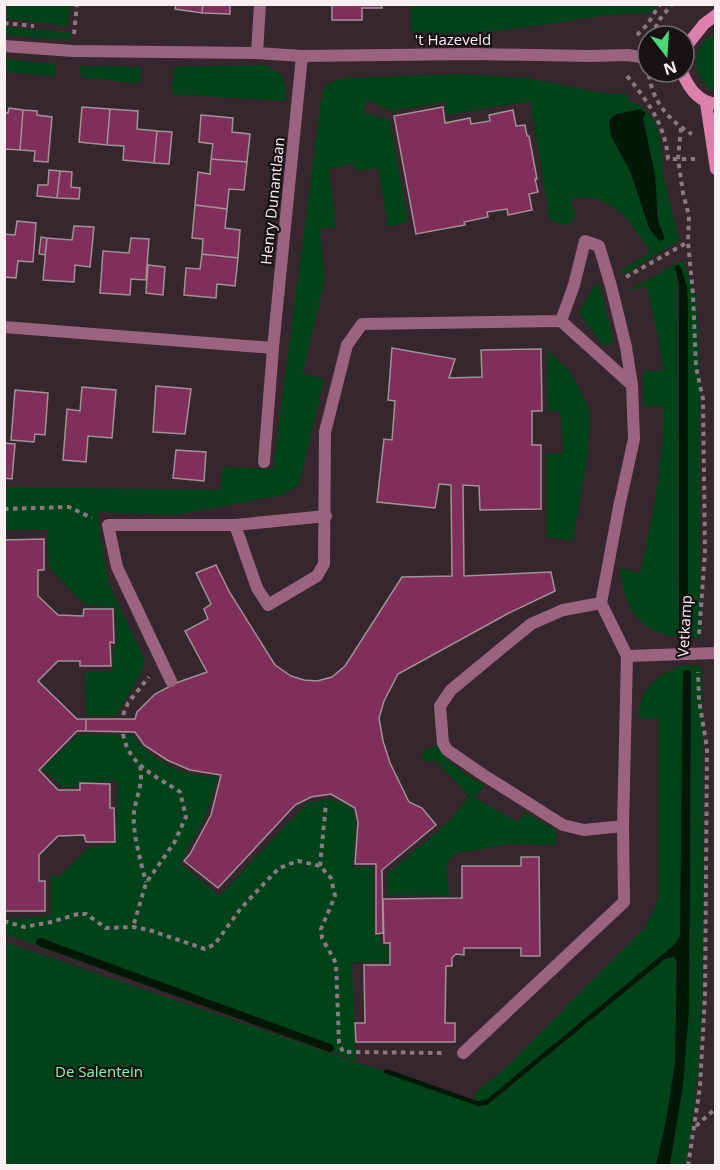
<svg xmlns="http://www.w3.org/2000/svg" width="720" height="1170" font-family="'Open Sans',sans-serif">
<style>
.green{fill:#00431b;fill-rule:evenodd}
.water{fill:#011807}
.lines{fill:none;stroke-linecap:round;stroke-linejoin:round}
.stream{stroke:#011807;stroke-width:8}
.building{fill:#7f2f59;stroke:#a29198;stroke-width:1.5}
.path{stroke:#877b80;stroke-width:4;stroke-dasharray:4.5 4.5;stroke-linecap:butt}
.lane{stroke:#9c637e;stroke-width:12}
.street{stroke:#9c637e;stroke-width:12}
.secondary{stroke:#db81ac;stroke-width:12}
.labels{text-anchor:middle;stroke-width:4.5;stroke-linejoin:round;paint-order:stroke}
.street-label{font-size:15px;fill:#f9eff3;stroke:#181215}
.park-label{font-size:15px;fill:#89f5a5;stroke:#181215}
</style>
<rect width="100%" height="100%" fill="#35272d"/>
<path class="green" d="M8,5H70L68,26L7,19Z
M411,5V4L659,5L650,13C616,12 583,19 549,24C503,31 457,36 411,31Z
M5,27L70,32L71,40L5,35Z
M715,34V91C690,81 690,44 715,34Z
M5,59L56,64V73L53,76L5,72Z
M265,65L281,74L286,88L285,101L172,94L174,67Z
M80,66L141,67V81L135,83L81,77Z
M460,74L528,78L603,93L628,94L629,101C667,113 659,152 665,181C669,202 675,221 679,241L623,275L621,270L650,253C633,223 610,190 571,199L576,218L573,219L569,225L550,221L530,101L447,115L445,102L391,111L367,100L364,112L390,121L408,222L388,227L378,168L357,171L352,164L329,169L336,227L320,229L325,278L303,373L324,379L299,485L283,495L174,515L98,512L99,528L109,585L145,660L143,670L116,716H86L85,672L112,671L114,645L117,644L115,607L85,605L49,568L47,530H5V487L220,490L223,467L273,469L322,93L327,84L344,78ZM643,116L655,175L658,221L664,236V239L659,241C641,219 642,197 631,173C622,152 612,146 609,122Z
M683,260L696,297L699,344L700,638C688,637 674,637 663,634C633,625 622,597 620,568L640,573C653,518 663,463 664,406H644L642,372L663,370L658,337L647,286L627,291ZM680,265L687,287L688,313L687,634L679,632L677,278Z
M595,284H599L613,339L612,343L608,346L602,344L580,315V310Z
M547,350L570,371L590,411L588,452L573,541L546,537V454L563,453L560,411L548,412Z
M684,665L700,666L702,672C703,741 703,809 704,878C704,974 703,1071 685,1165H670L683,1085L689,1010L691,673L689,671H683L680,935L676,959L675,1063L666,1121L656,1165L5,1166V942L476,1103L478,1101L474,1099L476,1092L504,1069L645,927L656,905L658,895V719L638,718C639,690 657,673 684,665Z
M78,734L134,735C138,749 170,768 184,772C194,775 207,776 218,777L204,821L180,863L219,896L307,803L329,799L343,803L352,809L356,823L353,868L373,867L374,934L381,935L380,944L389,946V962L352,963L356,1061L5,934V919L50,916V875L59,877L88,848L116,843L118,781L78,782L76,787H63L42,769Z
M438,745C444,763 469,775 484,785L475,798L518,822L525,812L557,831L556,845L510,844L454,854L447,864L449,896L387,895V874L448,822L469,796L435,760L425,762L421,751Z"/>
<path class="water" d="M640,109L646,113L643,118L655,175L658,221L664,236V239L659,241L649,228L630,171L611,136L609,122L611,118L617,114Z
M677,265H680L687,287L688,313V634L679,632V285L675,267Z
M689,670L691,673L689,1010L683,1085L670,1165H656L666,1121L675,1063L677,962L674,957L665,959L487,1105L478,1106L384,1073V1070L387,1069L477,1101L486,1100L674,945L680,935L683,671Z"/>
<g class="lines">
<path class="stream" d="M40,942L330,1048"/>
</g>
<path class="building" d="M176,4H203L202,13L175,9Z
M203,4H230V14L202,13Z
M332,4H382V8H362V20H332Z
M82,107L110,109L107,145L79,142Z
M443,107L445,123L470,118L471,124L490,121L489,115L513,110L516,126L525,125L527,136H529L537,179H535L538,192L529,194L532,210L508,215L507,209L487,212L488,217L464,222L465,225L416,234L394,116Z
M9,108L23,110L20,150L5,149L4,151V112L8,113Z
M110,109L138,111L137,129L157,131L154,163L123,160L124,146L107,145Z
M23,110L37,111V115L52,117L48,162L34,161L35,151L20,150Z
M201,115L233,118L232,132L250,134L247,162L211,159L213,144L199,142Z
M157,131L172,132L169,164L154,163Z
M211,159L247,162L244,190L229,189L227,209L195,205L198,172L210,174Z
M49,170L60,171L57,198L37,196L38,185H48Z
M60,171L72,172L71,187L80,188L79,199L57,198Z
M195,205L227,209L225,228L240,230L238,258L202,254L203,239L192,238Z
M17,221L36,223L33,262L18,261L16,278L4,277V234L15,235Z
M74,226L94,227L90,267L75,265L74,282L43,280L47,238L72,240Z
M41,237L47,238L45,255L39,254Z
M131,238L149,239L146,280L131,279L130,295L100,293L103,251L129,253Z
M202,254L238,258L235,286L217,284L216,298L184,295L186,268L200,269Z
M148,265L165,267L163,295L146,293Z
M392,348L455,359L449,378L482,377L481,350L541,349L542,411H532V445H541V509L480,510L479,486L463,485L464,576L551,572L555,591L507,614L398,674L384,701L379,718L383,741L390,763L409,802L422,808L436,825L382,870L383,933L376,934V864H355L358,822L355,808L331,794L311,797L295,805L218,888L184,861L190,854L211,815L221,775L190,770L167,760L144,745L135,732L86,731V719H135L137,712L155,694L176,683L207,672L185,631L208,619L204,609L211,604L196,573L216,565L230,593L275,665L291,676L304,680L317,681L332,677L345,666L402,577L452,576L451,485L439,484L435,508L377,502L384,439L392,440L395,401L388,400Z
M156,386L191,389L185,434L153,432Z
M82,387L116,390L112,438L88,436L86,462L63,460L67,409L80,411Z
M15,390L48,393L45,435L35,434L34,442L11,440Z
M4,443L15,444L12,479L4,478Z
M176,450L206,452L204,481L173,478Z
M44,539V570H38V596L58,615L83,616L84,609H113L114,643L110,642L111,666H80V661H58L38,681L77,719H86V731H77L39,770L58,790H80V783L110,784V808H114L115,842H86L84,835L58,836L39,855V881H45V911H4V540Z
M521,857H539L540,956H521V948H464V955L456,954L452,958V966H446L445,1023H455V1042H356L355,1023H365L364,965H390V943H384L383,899L462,898V866H521Z"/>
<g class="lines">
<path class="path" d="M4,23L34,26
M74,34L77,4
M637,35L647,25L660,4
M651,36L660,19L672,4
M649,75C652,101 670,122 692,134
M627,76C647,100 666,126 668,159H695
M681,128L678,159L683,193L689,216L688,242L693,294L696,367L703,399L705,552L699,635
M626,277L688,242
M4,509L69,507L92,518
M123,715L128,703L149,677
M123,734C129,766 155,775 180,792L186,817L174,843L146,883L133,927
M140,766C144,782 136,797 134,812C132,833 141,862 146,882
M320,866L326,803
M4,921L24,927L51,922L78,914H86L106,928L133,927L149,930L205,949L215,944L241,908L279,868L298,861L320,866L331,878L335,896L321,929L322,938L336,963L339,1043L343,1052L445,1053
M696,1126L716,1108
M688,1166L700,1087L705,996L707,748L699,700L698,672"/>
<path class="lane" d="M326,516L235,525L257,588L268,605L317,576L324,564L325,432L347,345L362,324L561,321L632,385
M601,603L563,610L531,624L451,690L440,706L443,743L447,750L485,776L563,825L584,830L623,826
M627,656L716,653
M171,681L117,567L108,525H235
M463,1053L624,902L623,826L627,656L601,603L619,507L634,439L632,385L626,347L611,286L599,246L585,241L574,285L561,321"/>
<path class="street" d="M4,46L73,51L257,53L302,56L471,54L590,56L627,55L648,58
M257,53L260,4
M4,327L273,348L302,56
M264,462L273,348"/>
<path class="secondary" d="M684,49L704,24L716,15
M682,72C688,87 698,102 716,104
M706,103L716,169"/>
</g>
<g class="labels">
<g class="street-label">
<text x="453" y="45">'t Hazeveld</text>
<text transform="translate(273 201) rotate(-84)" y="5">Henry Dunantlaan</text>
<text transform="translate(685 626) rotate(-87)" y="5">Vetkamp</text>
</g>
<g class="park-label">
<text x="99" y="1077">De Salentein</text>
</g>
</g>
<rect width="720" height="1170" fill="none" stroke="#f9eff3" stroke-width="12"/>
<g transform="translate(666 54) rotate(163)"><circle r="28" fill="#181215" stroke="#726a6e" stroke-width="1.5"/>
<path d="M0-4.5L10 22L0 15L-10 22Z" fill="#49d778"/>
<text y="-9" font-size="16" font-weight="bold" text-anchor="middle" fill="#f9eff3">N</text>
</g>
</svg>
